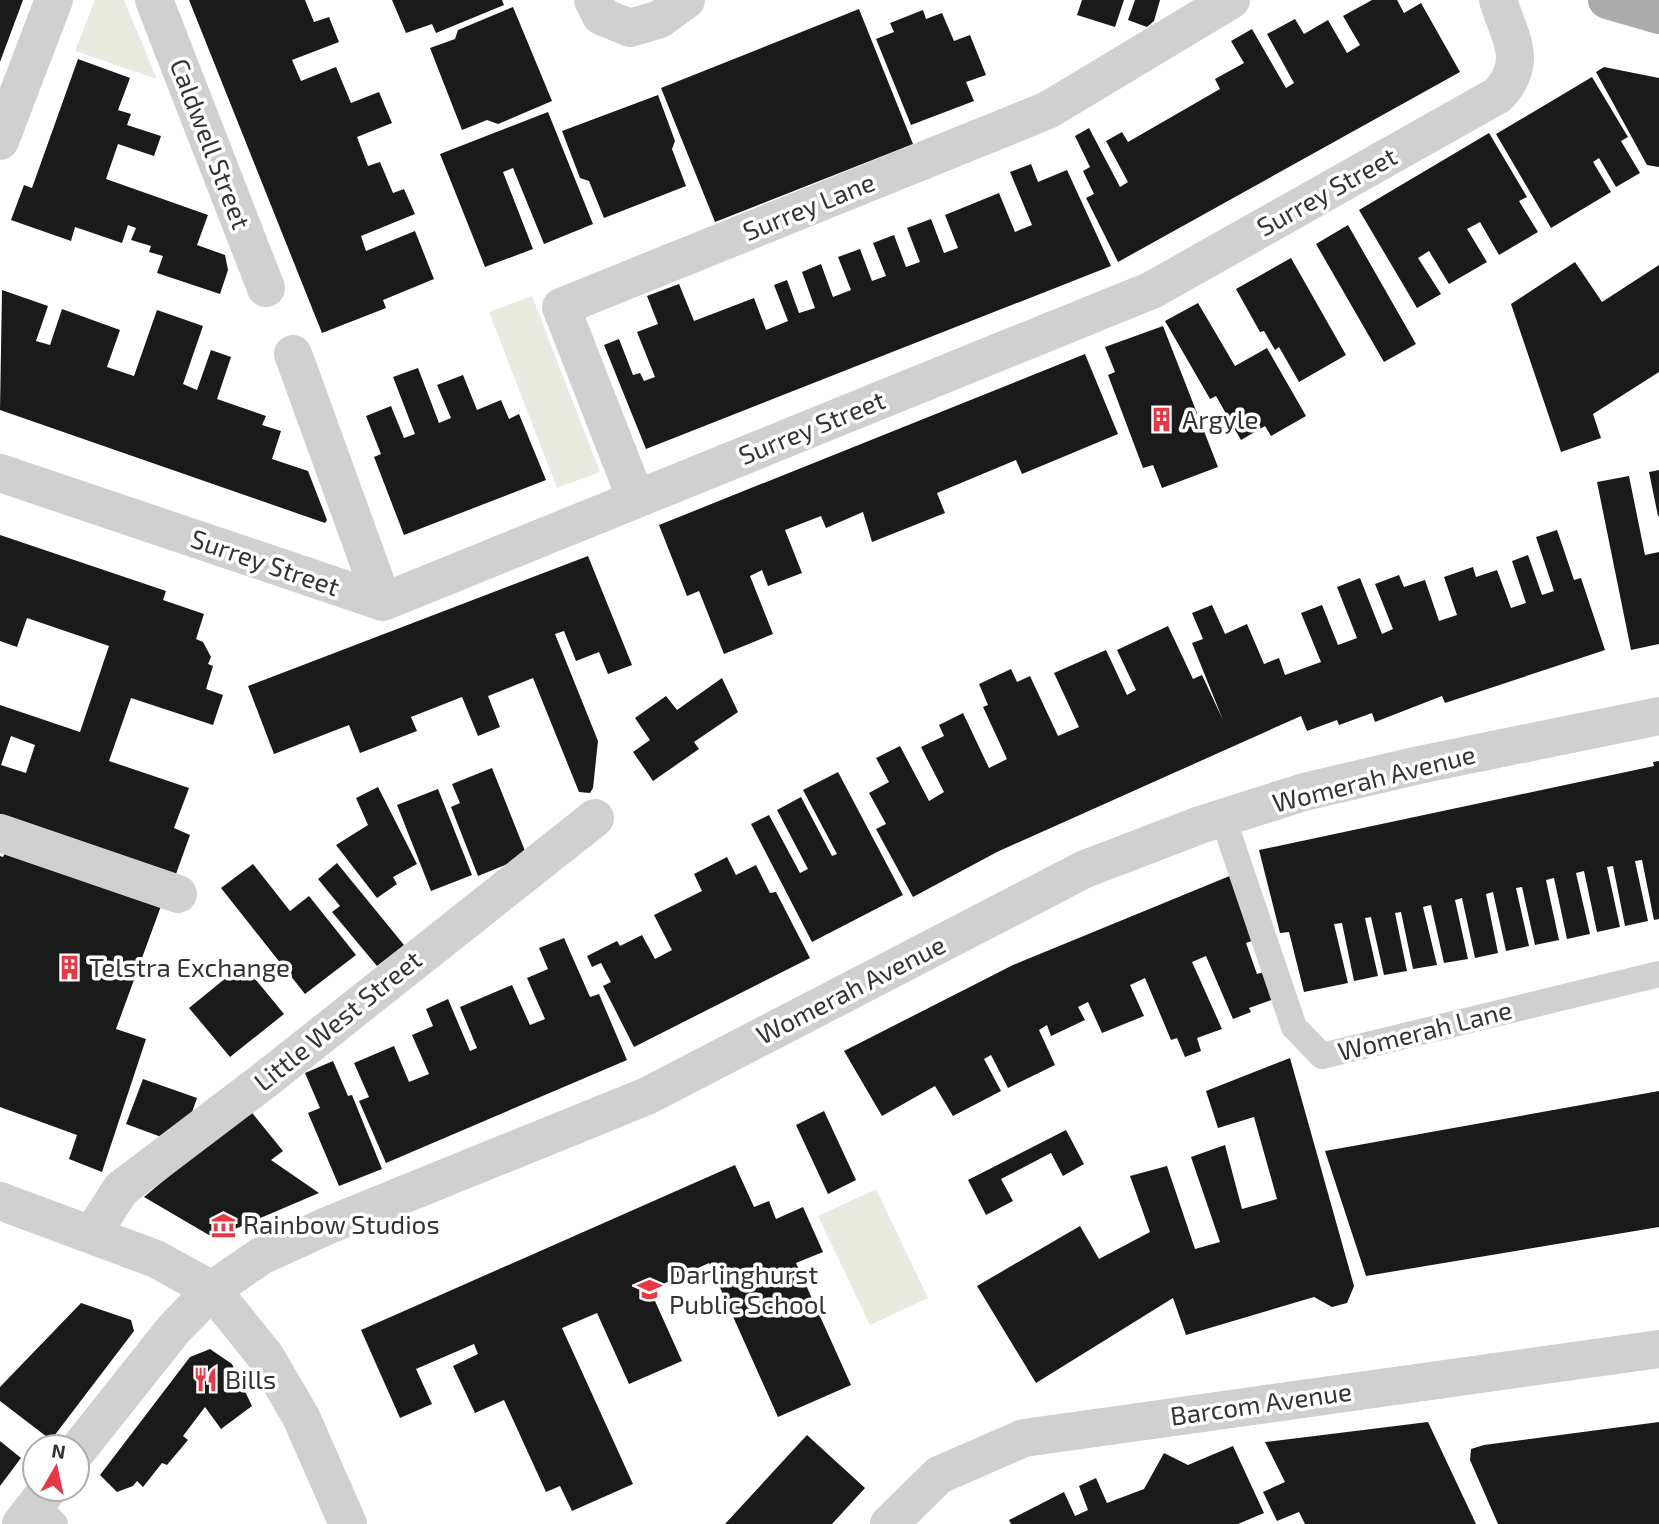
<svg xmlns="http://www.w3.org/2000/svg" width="1659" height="1524" font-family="'Exo 2',sans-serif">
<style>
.green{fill:#e6ecdf}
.building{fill:#1a1a1a;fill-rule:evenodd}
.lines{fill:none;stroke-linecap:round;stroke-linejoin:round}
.service{stroke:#d0d0d0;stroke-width:26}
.minor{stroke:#d0d0d0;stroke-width:38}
.tertiary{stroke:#d0d0d0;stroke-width:38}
.primary{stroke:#ababab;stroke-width:38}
.labels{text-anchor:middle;stroke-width:7;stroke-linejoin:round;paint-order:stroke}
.street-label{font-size:26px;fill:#333;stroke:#fff}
.poi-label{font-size:26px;fill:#333;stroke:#fff;text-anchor:start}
</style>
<rect width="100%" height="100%" fill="#fff"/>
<path class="green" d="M95,0H124L157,79L75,51Z
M532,296L600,472L557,488L489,312Z
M876,1189L928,1298L870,1325L818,1216Z"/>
<path class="building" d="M0,0H23L0,62Z
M189,0H305L314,22L329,17L339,42L292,60L301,81L336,67L351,103L379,92L392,123L357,137L368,166L380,162L393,193L404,189L415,214L361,236L366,251L415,231L434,279L383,300L386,308L322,333Z
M392,0H502L504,5L436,33L432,24L406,33Z
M1082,0H1124L1115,27L1077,15Z
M1135,0H1160L1154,21L1147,27L1128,20Z
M1372,0H1397L1404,13L1421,3L1460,72L1118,262L1086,198L1094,194L1083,171L1090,167L1075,136L1089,128L1120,187L1128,182L1106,141L1122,132L1128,142L1220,89L1215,79L1244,63L1231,41L1252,29L1286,88L1294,83L1267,34L1295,19L1304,34L1328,20L1347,53L1360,45L1343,16Z
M513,7L552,101L498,124L487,120L462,130L430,48L455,39L458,30Z
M859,9L913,144L715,222L661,88Z
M923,10L926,19L942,13L954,41L970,35L986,75L966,82L974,101L911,125L876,39L894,32L890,23Z
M78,59L130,78L118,110L131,114L127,125L161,136L154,156L118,144L106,179L208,215L197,245L225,255L228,270L220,294L157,273L163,256L149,252L151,246L131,240L136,228L128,225L122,243L75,227L71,241L11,220L24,185L32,188Z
M1604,67L1659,78V167L1647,165L1596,72Z
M1592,77L1628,137L1621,141L1640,173L1616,187L1599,158L1593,162L1611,192L1551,228L1496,134Z
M658,95L675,141L672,149L686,186L604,218L589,181L580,178L562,131Z
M548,112L593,224L544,244L513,168L503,172L533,249L485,267L440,154Z
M1489,133L1527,197L1519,201L1538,232L1499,255L1480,222L1467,229L1487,262L1449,284L1429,251L1418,258L1441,294L1417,308L1359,210Z
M1031,164L1038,182L1067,170L1111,266L646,449L604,345L619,339L633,375L640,373L644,381L655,377L637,332L658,324L647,296L679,284L694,321L754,298L766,330L788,321L774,285L787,280L799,313L815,308L802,272L821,264L833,297L851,290L838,257L860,249L872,281L886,276L873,243L894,235L906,267L920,262L907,228L931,219L944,253L958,248L945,215L999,193L1015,232L1032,225L1010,172Z
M1348,225L1416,344L1384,362L1316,244Z
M1291,258L1346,355L1299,382L1279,347L1275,350L1264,331L1260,332L1236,289Z
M1575,262L1602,302L1659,265V372L1593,414L1601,438L1561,452L1511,304Z
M2,290L48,306L36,341L50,345L62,309L120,330L107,367L134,376L157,310L203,326L183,384L197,390L211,350L231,357L217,399L266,416L262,425L281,431L272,459L308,471L327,520L325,523L0,410Z
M1198,303L1235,366L1267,348L1306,416L1271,436L1265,426L1241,440L1216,396L1210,399L1165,321Z
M1163,326L1218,467L1162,488L1153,465L1143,468L1108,375L1115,372L1105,347Z
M1085,354L1118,434L1022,474L1016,460L937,493L945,513L872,542L863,512L826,528L821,516L785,530L802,573L768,586L762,570L750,576L773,634L724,654L699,591L687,596L659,525Z
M418,368L439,423L451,418L437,385L463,375L477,410L501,400L509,419L519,414L546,480L404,535L374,457L381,454L366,416L391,406L404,438L415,434L393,377Z
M1659,470V516H1658L1649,472Z
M1629,476L1645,555L1659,552V644L1631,650L1597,482Z
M1557,530L1574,580L1581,578L1605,650L1445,703L1442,696L1375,722L1372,713L1339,725L1337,720L1307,731L1301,716L997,852L913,897L876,829L886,824L869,793L889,782L876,758L900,746L929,801L944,792L921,747L944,736L939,725L963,713L989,768L1007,759L983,707L988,705L979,684L1011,669L1017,682L1030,676L1058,736L1079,727L1054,673L1106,650L1127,695L1136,690L1117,650L1168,626L1193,679L1202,675L1223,720L1192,643L1203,639L1192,613L1212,605L1225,634L1247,624L1264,664L1279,658L1285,675L1321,662L1301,613L1322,605L1338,645L1357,638L1337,587L1360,578L1382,634L1393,629L1375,584L1399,575L1404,587L1425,580L1439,621L1457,615L1444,577L1473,567L1476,577L1497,570L1511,608L1526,603L1512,561L1528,555L1542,595L1554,591L1536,537Z
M0,535L166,591L163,600L204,614L196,639L203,642L211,657L208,664L213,666L206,689L223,695L213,725L131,698L109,761L189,788L174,828L190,835L176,874L0,814V705L80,732L109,646L27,618L17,647L0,641ZM11,736L35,745L26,773L1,765Z
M588,556L632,665L608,674L599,652L576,661L564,631L555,634L598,741L593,788L590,793L579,792L533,678L488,696L500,727L478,736L462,697L411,717L417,731L360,753L349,725L274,754L248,686Z
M722,678L738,712L694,742L699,749L653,781L633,752L650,740L635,718L666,696L677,710Z
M1659,761V919L1654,920L1642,860L1635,861L1648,921L1625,926L1613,866L1607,867L1620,927L1597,932L1584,871L1576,873L1590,934L1567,939L1554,878L1546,880L1559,940L1535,945L1522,887L1516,888L1529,946L1506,951L1493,892L1486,894L1498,953L1475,958L1462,898L1455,900L1468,959L1444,963L1431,905L1423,907L1437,965L1413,969L1401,912L1395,913L1407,971L1384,975L1371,917L1365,918L1378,976L1354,981L1342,923L1334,924L1348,983L1304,992L1289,932L1280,933L1259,850L1654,766L1653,762Z
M492,768L527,856L478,876L451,807L460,803L452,784Z
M838,772L903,895L812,942L751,824L769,815L800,873L808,869L777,810L801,797L832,856L837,854L803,790Z
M378,787L417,864L393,877L397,884L377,898L336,845L368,825L356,798Z
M438,789L472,875L431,891L397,805Z
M6,850L161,906L116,1029L146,1039L102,1172L69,1159L77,1135L0,1107V856L3,857Z
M727,857L736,875L756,865L770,893L776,892L810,958L634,1047L603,986L611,982L601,963L592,967L587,956L617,941L620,946L642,935L655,959L672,950L654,915L702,891L694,874Z
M337,863L404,945L377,966L332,912L340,906L318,879Z
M253,864L290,911L309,896L356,955L305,994L221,888Z
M1232,875L1254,940L1246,943L1257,974L1264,972L1274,999L1249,1008L1251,1012L1233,1019L1206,956L1192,962L1222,1029L1197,1038L1201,1051L1185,1057L1177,1038L1171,1040L1145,978L1130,985L1144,1016L1102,1033L1088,1002L1078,1007L1085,1020L1051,1036L1047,1025L1039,1030L1055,1065L1008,1088L991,1055L984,1059L1001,1091L953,1116L935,1086L882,1116L844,1051L1013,965Z
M564,938L590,997L599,994L627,1060L386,1163L359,1101L369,1097L354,1063L394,1046L409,1082L429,1074L412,1035L433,1026L426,1009L448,999L470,1051L477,1048L460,1007L512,985L530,1025L545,1019L527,978L548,969L539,948Z
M243,964L284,1014L230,1057L189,1008Z
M1290,1058L1354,1286L1347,1303L1332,1307L1314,1297L1186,1335L1173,1298L1036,1383L977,1286L1080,1226L1099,1259L1150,1232L1130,1176L1167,1166L1195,1249L1220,1242L1191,1157L1225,1145L1242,1209L1277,1199L1254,1117L1218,1128L1206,1091Z
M333,1061L348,1096L352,1095L382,1169L339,1186L308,1113L320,1108L305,1073Z
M143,1079L197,1098L190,1118L164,1138L126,1124Z
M1659,1091V1227L1366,1276L1325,1151Z
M249,1109L283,1151L271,1160L319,1193L214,1238L144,1197Z
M824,1111L856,1180L828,1194L796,1125Z
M1066,1130L1084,1164L1063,1176L1051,1153L1001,1179L1013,1201L986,1215L968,1180Z
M735,1165L754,1207L769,1201L776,1219L803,1207L823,1252L796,1263L851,1385L778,1417L709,1263L650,1290L682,1361L629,1384L597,1313L562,1328L633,1484L572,1511L560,1486L546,1492L504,1400L475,1413L453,1366L478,1354L474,1344L416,1369L432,1404L400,1418L361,1330Z
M81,1303L131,1320L134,1331L51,1440L0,1401V1387Z
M210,1349L232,1364L252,1406L221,1429L205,1407L183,1436L188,1440L167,1465L162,1463L143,1487L137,1481L133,1486L117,1492L100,1475L190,1357Z
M1428,1422L1476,1524H1305L1299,1512L1277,1521L1263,1492L1285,1482L1265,1442Z
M1659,1422V1524H1498L1470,1460L1471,1449L1484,1445Z
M807,1435L865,1488L832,1524H725Z
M0,1441L21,1458L0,1486Z
M1233,1446L1264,1513L1238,1524H1011L1009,1520L1064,1492L1075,1516L1088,1510L1079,1486L1096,1478L1107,1503L1144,1489L1164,1453L1188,1465Z"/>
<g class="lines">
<path class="service" d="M1223,818L1294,1027L1322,1056L1659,974
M36,1505L55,1524"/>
<path class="minor" d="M154,0L266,288
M593,0L601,16L630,28L660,19L686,0
M0,141L54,0
M293,354L383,602
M0,473L383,602L1152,290L1498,95C1530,61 1509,37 1498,0
M636,499L561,307L1048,110L1231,0
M0,833L178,894
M92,1234L121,1189L261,1083L595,818
M77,1451L174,1329L212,1290L261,1256L329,1225L647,1096L1085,869L1200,825L1304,792L1419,765L1659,716
M21,1524L48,1489
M889,1524L939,1475L1024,1438L1659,1349"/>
<path class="tertiary" d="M0,1201L156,1259L212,1290L266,1357L301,1417L348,1524"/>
<path class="primary" d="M1607,0L1659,15"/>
</g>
<defs>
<symbol id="building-bare" viewBox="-9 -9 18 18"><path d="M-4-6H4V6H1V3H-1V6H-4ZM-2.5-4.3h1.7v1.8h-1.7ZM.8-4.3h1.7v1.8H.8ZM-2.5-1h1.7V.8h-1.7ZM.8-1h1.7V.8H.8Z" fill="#e63946" stroke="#fff" stroke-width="2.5" paint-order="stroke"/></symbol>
<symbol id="museum-bare" viewBox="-9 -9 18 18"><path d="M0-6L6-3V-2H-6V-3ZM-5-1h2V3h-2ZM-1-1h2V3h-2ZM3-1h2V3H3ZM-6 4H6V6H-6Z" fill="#e63946" stroke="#fff" stroke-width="2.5" paint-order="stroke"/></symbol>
<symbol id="school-bare" viewBox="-9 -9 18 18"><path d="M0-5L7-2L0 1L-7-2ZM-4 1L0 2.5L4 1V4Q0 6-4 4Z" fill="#e63946" stroke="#fff" stroke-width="2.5" paint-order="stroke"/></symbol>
<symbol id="restaurant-bare" viewBox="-9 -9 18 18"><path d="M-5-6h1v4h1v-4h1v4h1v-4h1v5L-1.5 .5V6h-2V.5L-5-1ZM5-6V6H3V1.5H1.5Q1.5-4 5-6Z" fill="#e63946" stroke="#fff" stroke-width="2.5" paint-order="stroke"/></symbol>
</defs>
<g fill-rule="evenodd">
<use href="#building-bare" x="1144" y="402" width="35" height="35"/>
<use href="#building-bare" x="52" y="950" width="35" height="35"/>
<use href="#museum-bare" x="206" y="1208" width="35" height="35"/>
<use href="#school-bare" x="632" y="1272" width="35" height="35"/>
<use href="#restaurant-bare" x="188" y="1362" width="35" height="35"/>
</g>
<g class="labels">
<g class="street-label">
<text transform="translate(210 144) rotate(69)" y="9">Caldwell Street</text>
<text transform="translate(1327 192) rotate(-29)" y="9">Surrey Street</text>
<text transform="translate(809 207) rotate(-22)" y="9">Surrey Lane</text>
<text transform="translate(812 428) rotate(-22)" y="9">Surrey Street</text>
<text transform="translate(265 563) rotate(19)" y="9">Surrey Street</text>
<text transform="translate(1374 779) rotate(-14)" y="9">Womerah Avenue</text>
<text transform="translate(851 990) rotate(-27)" y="9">Womerah Avenue</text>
<text transform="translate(338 1021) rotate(-39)" y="9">Little West Street</text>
<text transform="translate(1425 1031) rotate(-14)" y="9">Womerah Lane</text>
<text transform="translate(1261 1404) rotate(-8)" y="9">Barcom Avenue</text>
</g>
<g class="poi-label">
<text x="1182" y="429">Argyle</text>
<text x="89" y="977">Telstra Exchange</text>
<text x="243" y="1234">Rainbow Studios</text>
<text x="669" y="1284">Darlinghurst<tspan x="669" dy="30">Public School</tspan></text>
<text x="225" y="1389">Bills</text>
</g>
</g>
<g transform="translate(56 1468) rotate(9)"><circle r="33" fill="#ffffff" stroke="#adadad" stroke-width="2"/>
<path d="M0-5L12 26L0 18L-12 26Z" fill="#e63946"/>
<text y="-10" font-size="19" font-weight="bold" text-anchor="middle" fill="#333333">N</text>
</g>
</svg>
